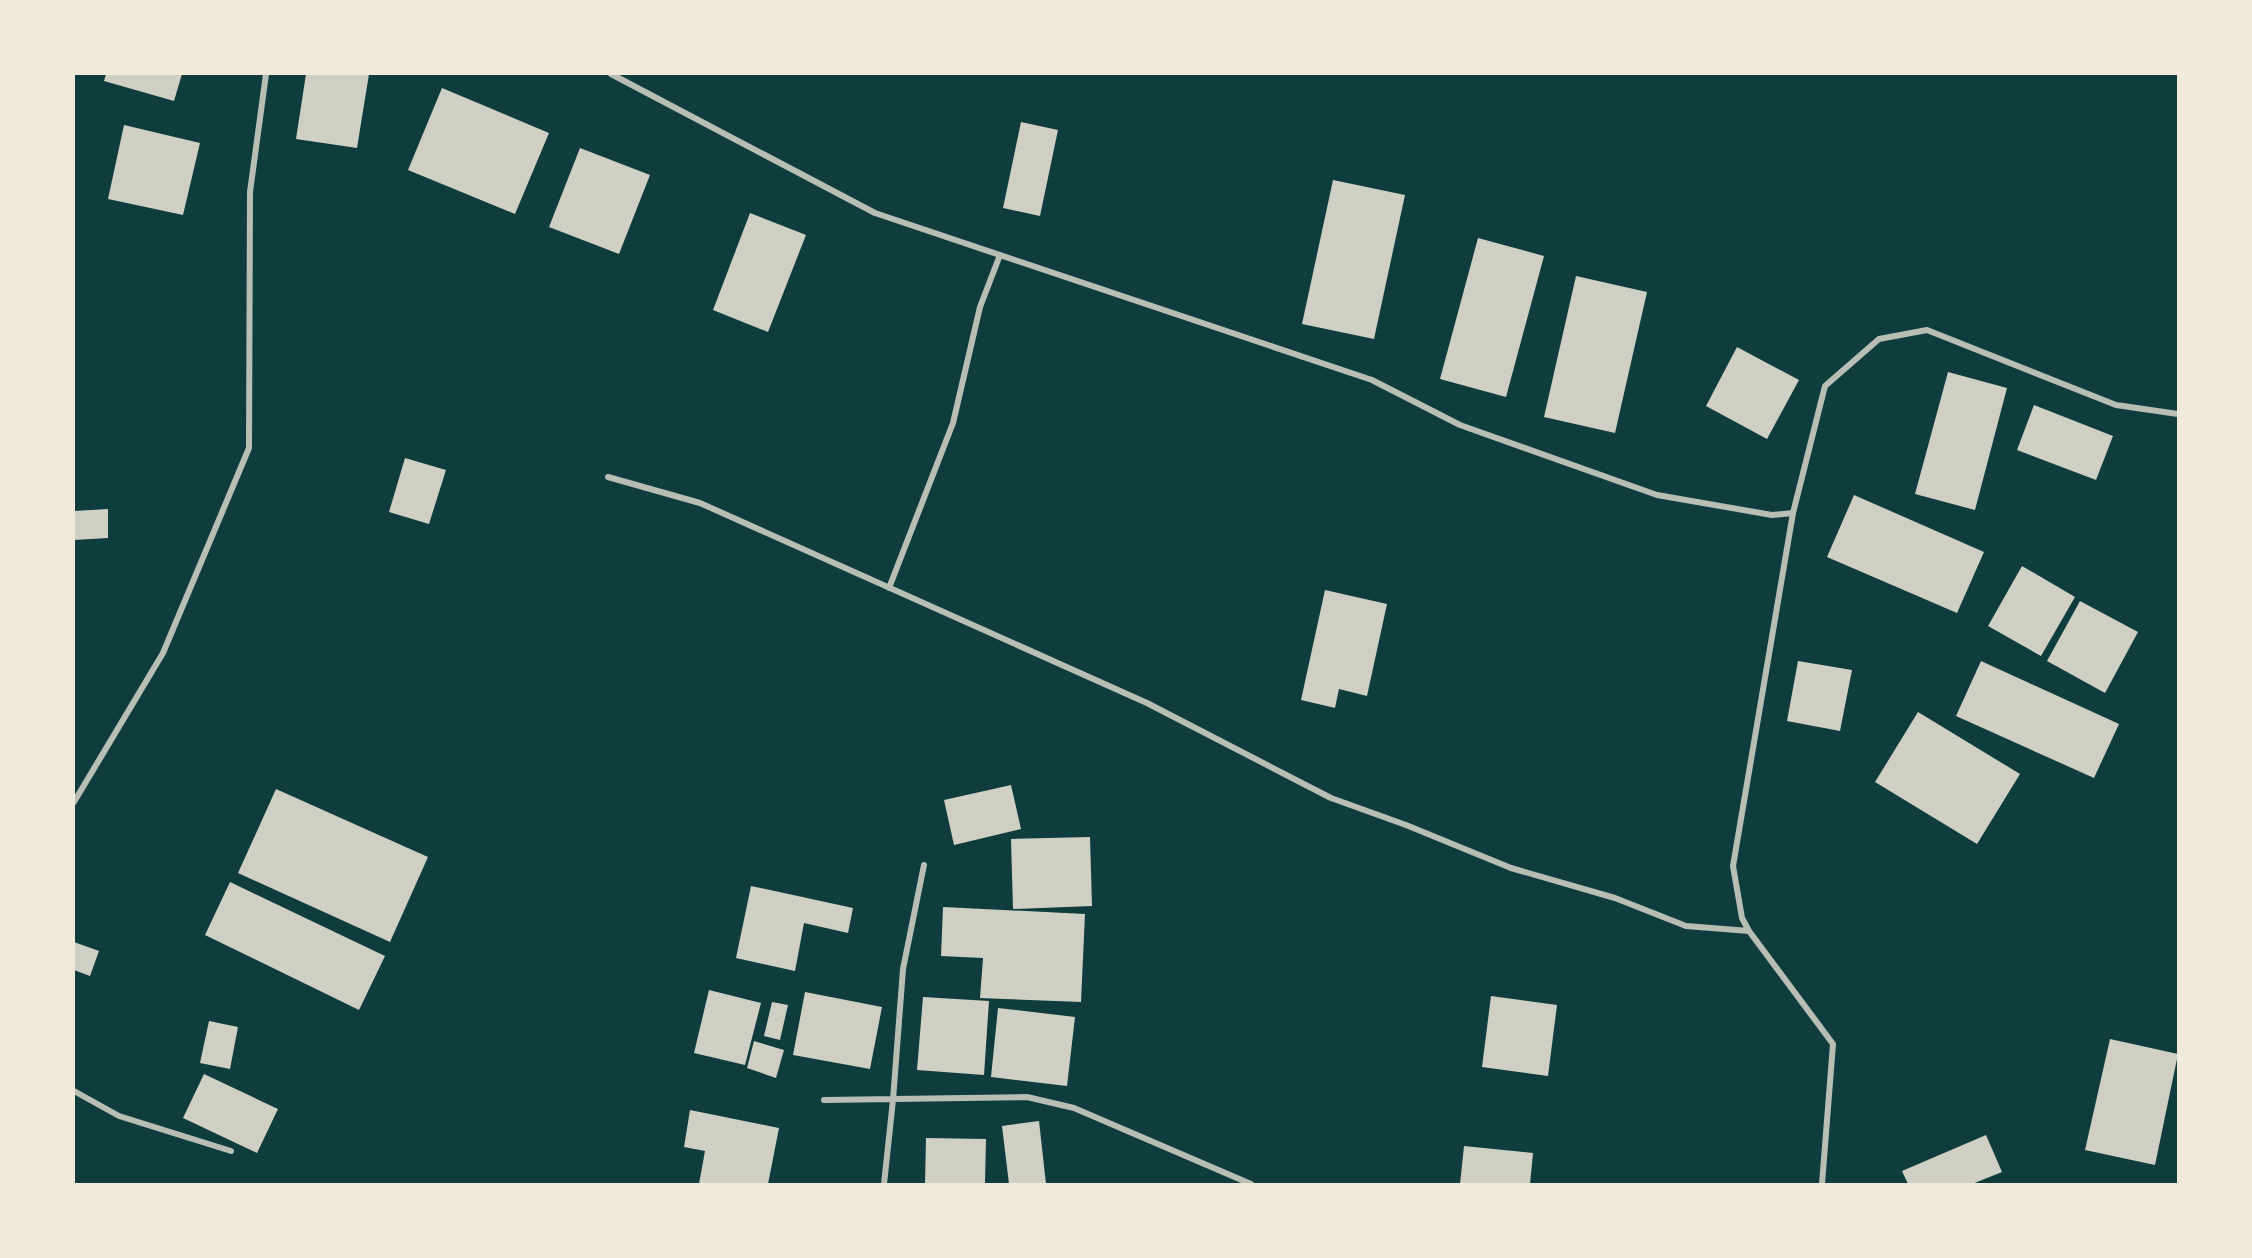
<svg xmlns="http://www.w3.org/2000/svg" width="2252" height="1258" font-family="Ubuntu,sans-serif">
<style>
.building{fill:#cfcfc3}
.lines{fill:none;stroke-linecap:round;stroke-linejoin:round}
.minor{stroke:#b8beb3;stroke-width:6}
</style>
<rect width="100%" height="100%" fill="#0f3d3e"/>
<path class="building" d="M106,74H182L174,101L104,81Z
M306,74H369L357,148L296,139Z
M442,88L549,133L515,214L408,170Z
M1021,122L1058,130L1040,216L1003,208Z
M124,125L200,143L183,215L108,199Z
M580,148L650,175L619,254L549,227Z
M1333,180L1405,195L1374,339L1302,324Z
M750,213L806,235L768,332L713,310Z
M1478,238L1544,256L1506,397L1440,379Z
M1576,276L1647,292L1615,433L1544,417Z
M1737,347L1799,380L1767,439L1706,406Z
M1948,372L2007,388L1975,510L1915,494Z
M2034,405L2113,436L2096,480L2017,450Z
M405,458L446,470L429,524L389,512Z
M1854,495L1984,552L1957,613L1827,557Z
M108,509V538L74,540V511Z
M2022,566L2075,597L2041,656L1988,626Z
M1325,590L1387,604L1367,696L1339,689L1335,708L1301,700Z
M2080,601L2138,632L2105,693L2047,661Z
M1798,661L1852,670L1840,731L1787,721Z
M1981,661L2119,724L2094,778L1956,716Z
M1918,712L2020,774L1977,844L1875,782Z
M1011,785L1021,829L954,845L944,800Z
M276,789L428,857L390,942L238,873Z
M1090,837L1092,906L1013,909L1011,839Z
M230,882L385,956L359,1010L205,935Z
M751,886L853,908L848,933L804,923L795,971L736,958Z
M943,907L1085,914L1081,1002L980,998L983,958L941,956Z
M74,942L99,951L90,976L74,970Z
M709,990L761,1003L745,1065L694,1053Z
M805,992L882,1007L870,1069L793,1055Z
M1491,996L1557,1005L1548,1076L1482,1067Z
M923,997L989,1001L984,1075L917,1070Z
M772,1002L788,1005L780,1040L764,1036Z
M998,1008L1075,1017L1067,1086L991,1077Z
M209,1021L238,1027L230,1069L200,1063Z
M2110,1039L2178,1054L2155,1165L2085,1150Z
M754,1041L784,1050L776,1078L747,1068Z
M204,1074L278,1109L257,1153L183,1118Z
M690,1110L779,1128L768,1184H699L705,1151L684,1147Z
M1039,1121L1046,1184H1009L1002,1126Z
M1986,1135L2002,1172L1972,1184H1908L1902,1171Z
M926,1138L986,1139L985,1184H925Z
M1464,1146L1533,1153L1530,1184H1460Z"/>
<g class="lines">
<path class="minor" d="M611,74L875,213L1372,380L1460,425L1657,495L1772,515L1793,513
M608,477L700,503L1147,703L1331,798L1406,825L1511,868L1615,898L1686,926L1749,931
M889,588L953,423L980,307L1000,255
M74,802L163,653L249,448L250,192L266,74
M74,1091L119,1116L231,1151
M824,1100L1027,1097L1074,1108L1251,1184
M884,1184L893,1100L903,969L924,865
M1822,1184L1833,1044L1749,931L1742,918L1733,866L1793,513L1825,386L1879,339L1927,330L2116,405L2178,414"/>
</g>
<rect width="2252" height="1258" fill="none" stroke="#f1e9da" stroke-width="150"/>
</svg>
